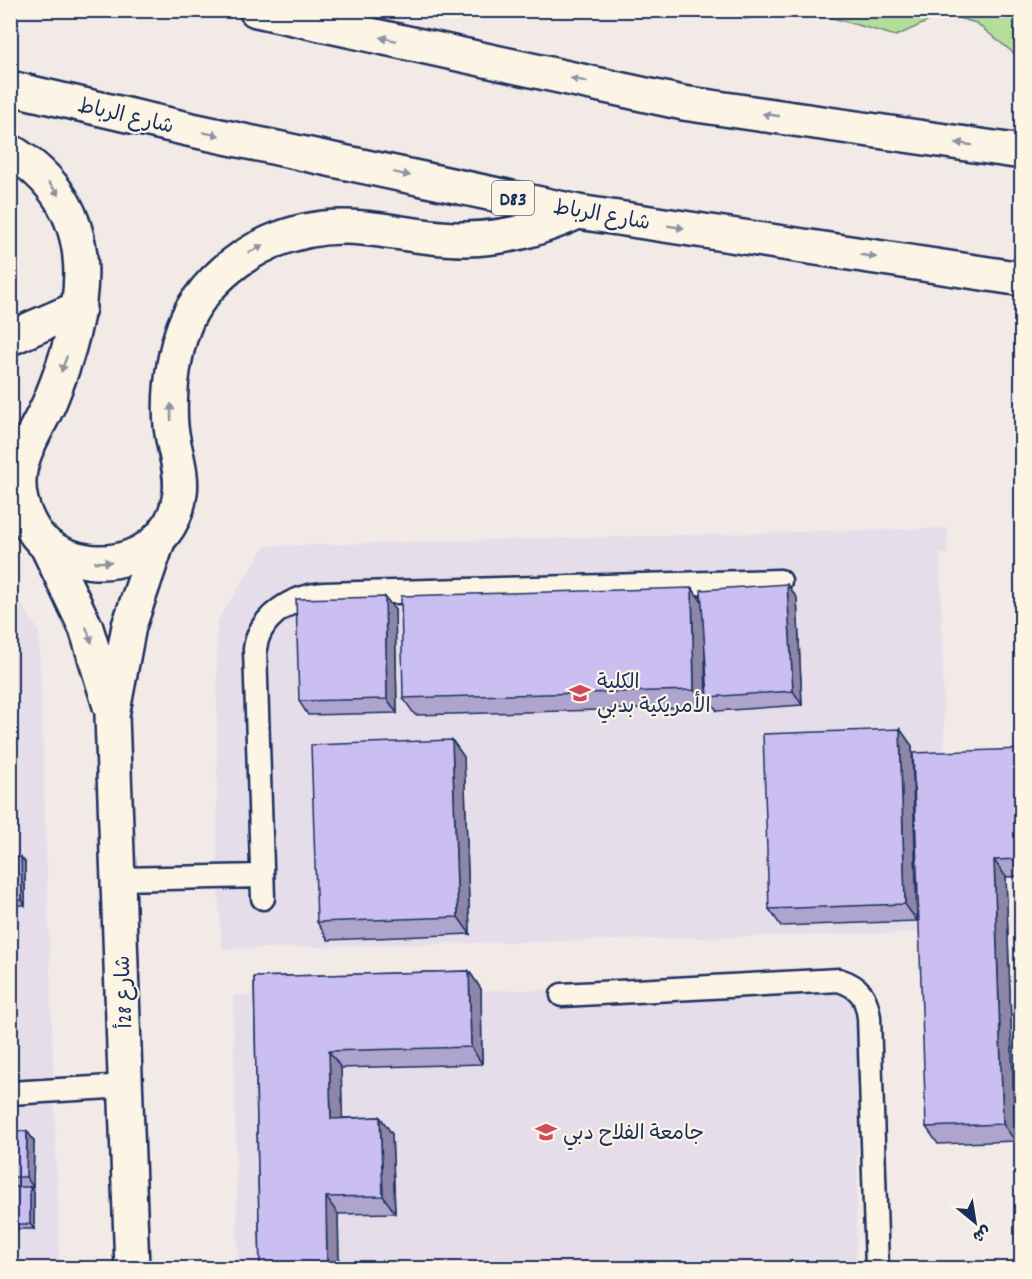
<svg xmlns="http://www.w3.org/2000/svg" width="1032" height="1279" font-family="Dekko,'Playpen Sans Arabic',sans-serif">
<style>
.built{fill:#e6ddea}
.green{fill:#b6de9b;stroke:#68867c;stroke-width:1.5}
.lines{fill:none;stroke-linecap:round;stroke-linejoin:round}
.lane-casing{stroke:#1b2f5e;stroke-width:27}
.secondary-casing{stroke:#1b2f5e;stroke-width:38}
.highway-casing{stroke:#1b2f5e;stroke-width:38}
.lane{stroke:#fcf5e5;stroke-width:22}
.secondary{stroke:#fcf5e5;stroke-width:33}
.highway{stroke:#fcf5e5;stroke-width:33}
.wall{fill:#aea4ce;stroke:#1b2f5e;stroke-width:1.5}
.shaded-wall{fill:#8d86a8;stroke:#1b2f5e;stroke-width:1.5}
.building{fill:#cabff0;stroke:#1b2f5e;stroke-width:1.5}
.oneway{fill:#8c92a2}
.labels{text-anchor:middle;stroke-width:4.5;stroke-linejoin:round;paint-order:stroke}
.shield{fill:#fcf5e5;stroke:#5e6a86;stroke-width:1.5}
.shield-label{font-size:20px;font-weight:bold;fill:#1b2f5e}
.street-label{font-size:21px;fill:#1b2f5e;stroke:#fcf5e5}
.poi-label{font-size:21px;fill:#1b2f5e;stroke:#fcf5e5;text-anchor:start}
</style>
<rect width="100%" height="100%" fill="#f2eae7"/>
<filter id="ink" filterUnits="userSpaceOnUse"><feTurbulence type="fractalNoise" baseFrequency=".0167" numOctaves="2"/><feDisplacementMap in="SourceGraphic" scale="12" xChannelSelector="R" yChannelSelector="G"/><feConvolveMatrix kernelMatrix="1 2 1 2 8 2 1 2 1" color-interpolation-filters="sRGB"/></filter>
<g filter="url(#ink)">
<path class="built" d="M948,528L947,554H940L949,932L222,949L217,877V622L265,546Z
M10,587L39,631L60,1268H11Z
M859,983L856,1268H238L233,996Z"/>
<path class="green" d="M730,11H786L745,19Z
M817,11H1021V59L976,23L944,14L896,36L833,18Z"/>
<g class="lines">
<defs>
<path id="lane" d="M118,879L262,876
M263,898L255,649C259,616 293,596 324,594L780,581
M562,995L839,980C860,987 866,996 869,1017L877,1268
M10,1093L127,1086"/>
<path id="secondary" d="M10,338L79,308
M46,544L86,628L110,706
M132,1268L112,716L129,626L159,538"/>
<path id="highway" d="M256,10L683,103L1022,152
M10,88L192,130L578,212L1022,279
M10,151C108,209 87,312 50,401C39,427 19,453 19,481C18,503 30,533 48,546C99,580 172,559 180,493C183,470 173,448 171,426C168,389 175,332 197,302C235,249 298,221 363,228C397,231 432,240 466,239C509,238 540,229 578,212"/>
</defs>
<use href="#lane" class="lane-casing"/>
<use href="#secondary" class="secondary-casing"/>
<use href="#highway" class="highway-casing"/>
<use href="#lane" class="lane"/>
<use href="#secondary" class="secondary"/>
<use href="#highway" class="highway"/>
</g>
<path class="wall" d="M692,588L702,602L797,598L802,705L717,711L708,697L705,654L706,707L415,715L403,698Z
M385,597L395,610L397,713L308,715L299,701Z
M900,729L912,746L917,921L781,926L769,909Z
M452,740L464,757L470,934L328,940L317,922Z
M1022,749V876L1006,877L1015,1141L938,1144L926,1127Z
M10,858L25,862V905H10Z
M469,971L481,989L482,1064L341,1068L342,1118L380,1117L392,1134L395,1213L338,1214L339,1269H260L254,977Z
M10,1131H27L34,1141L33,1187H30L34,1192V1229H10Z"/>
<path class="shaded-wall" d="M787,584L797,598L802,705L793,691Z
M692,588L704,605L706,707L694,690Z
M385,597L395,610L397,713L387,699Z
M900,729L912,746L917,921L905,904Z
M452,740L464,757L470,934L458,917Z
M21,857L25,862V905L22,900Z
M994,860L1006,877L1015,1141L1003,1124Z
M469,971L481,989L482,1064L471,1047Z
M329,1051L341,1068L343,1136L331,1119Z
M380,1117L392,1134L395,1213L383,1196Z
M27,1131L34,1141L33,1187L26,1177Z
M30,1187L34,1192V1229L30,1224Z
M326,1197L338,1214L339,1269H327Z"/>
<path class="building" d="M787,584L793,691L708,697L701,590Z
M692,588L694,690L403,698L401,596Z
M385,597L387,699L299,701L296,599Z
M900,729L905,904L769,909L763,734Z
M452,740L458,917L317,922L311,745Z
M1022,749V859L994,860L1003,1124L926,1127L913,753Z
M21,857L22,900H10V858Z
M469,971L471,1047L329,1051L331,1119L380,1117L383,1196L326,1197L327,1269H260L254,977Z
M10,1131H27L26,1177H10Z
M10,1187H30V1224H10Z"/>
<defs><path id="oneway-solid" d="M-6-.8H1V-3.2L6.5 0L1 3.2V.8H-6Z" transform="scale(1.5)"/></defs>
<g class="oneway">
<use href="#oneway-solid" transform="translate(388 39) rotate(-168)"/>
<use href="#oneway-solid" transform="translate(579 80) rotate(-168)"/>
<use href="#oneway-solid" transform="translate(771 115) rotate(-172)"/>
<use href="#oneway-solid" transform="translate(211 134) rotate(12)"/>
<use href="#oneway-solid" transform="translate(964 144) rotate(-172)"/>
<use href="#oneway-solid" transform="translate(402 174) rotate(12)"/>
<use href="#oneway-solid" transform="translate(54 189) rotate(51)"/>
<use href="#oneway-solid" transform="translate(676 227) rotate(9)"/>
<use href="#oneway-solid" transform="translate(256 249) rotate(-27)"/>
<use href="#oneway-solid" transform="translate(868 256) rotate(9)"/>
<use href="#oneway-solid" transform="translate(64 364) rotate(110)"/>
<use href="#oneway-solid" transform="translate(171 412) rotate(-90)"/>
<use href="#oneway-solid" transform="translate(103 562) rotate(-2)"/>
<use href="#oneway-solid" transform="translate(89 635) rotate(70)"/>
</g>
</g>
<defs>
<symbol id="university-bare" viewBox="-9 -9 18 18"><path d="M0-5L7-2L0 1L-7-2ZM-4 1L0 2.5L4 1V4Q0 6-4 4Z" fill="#d1495b" stroke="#fcf5e5" stroke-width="2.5" paint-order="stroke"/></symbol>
</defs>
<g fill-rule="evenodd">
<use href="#university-bare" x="565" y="678" width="30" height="30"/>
<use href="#university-bare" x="531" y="1117" width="30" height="30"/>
</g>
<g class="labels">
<rect class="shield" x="492" y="181" width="42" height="34" rx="4.5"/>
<g class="shield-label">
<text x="513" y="205">D83</text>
</g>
<g class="street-label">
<text transform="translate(126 115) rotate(13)" y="7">شارع الرباط</text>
<text transform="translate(602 214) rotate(10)" y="7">شارع الرباط</text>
<text transform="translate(123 992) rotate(-92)" y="7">شارع 28أ</text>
</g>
<g class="poi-label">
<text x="597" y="688">الكلية<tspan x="597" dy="24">الأمريكية بدبي</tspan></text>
<text x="563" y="1139">جامعة الفلاح دبي</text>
</g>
</g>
<rect width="1032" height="1279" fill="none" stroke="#fcf5e5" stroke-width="36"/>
<rect x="18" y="18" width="996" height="1243" fill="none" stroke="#1b2f5e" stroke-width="2" filter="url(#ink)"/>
<g transform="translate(975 1222) rotate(150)" stroke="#fcf5e5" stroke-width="4.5" paint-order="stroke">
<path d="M0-4.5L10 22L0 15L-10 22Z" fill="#1b2f5e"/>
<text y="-9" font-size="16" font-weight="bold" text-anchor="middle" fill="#1b2f5e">ش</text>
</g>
</svg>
